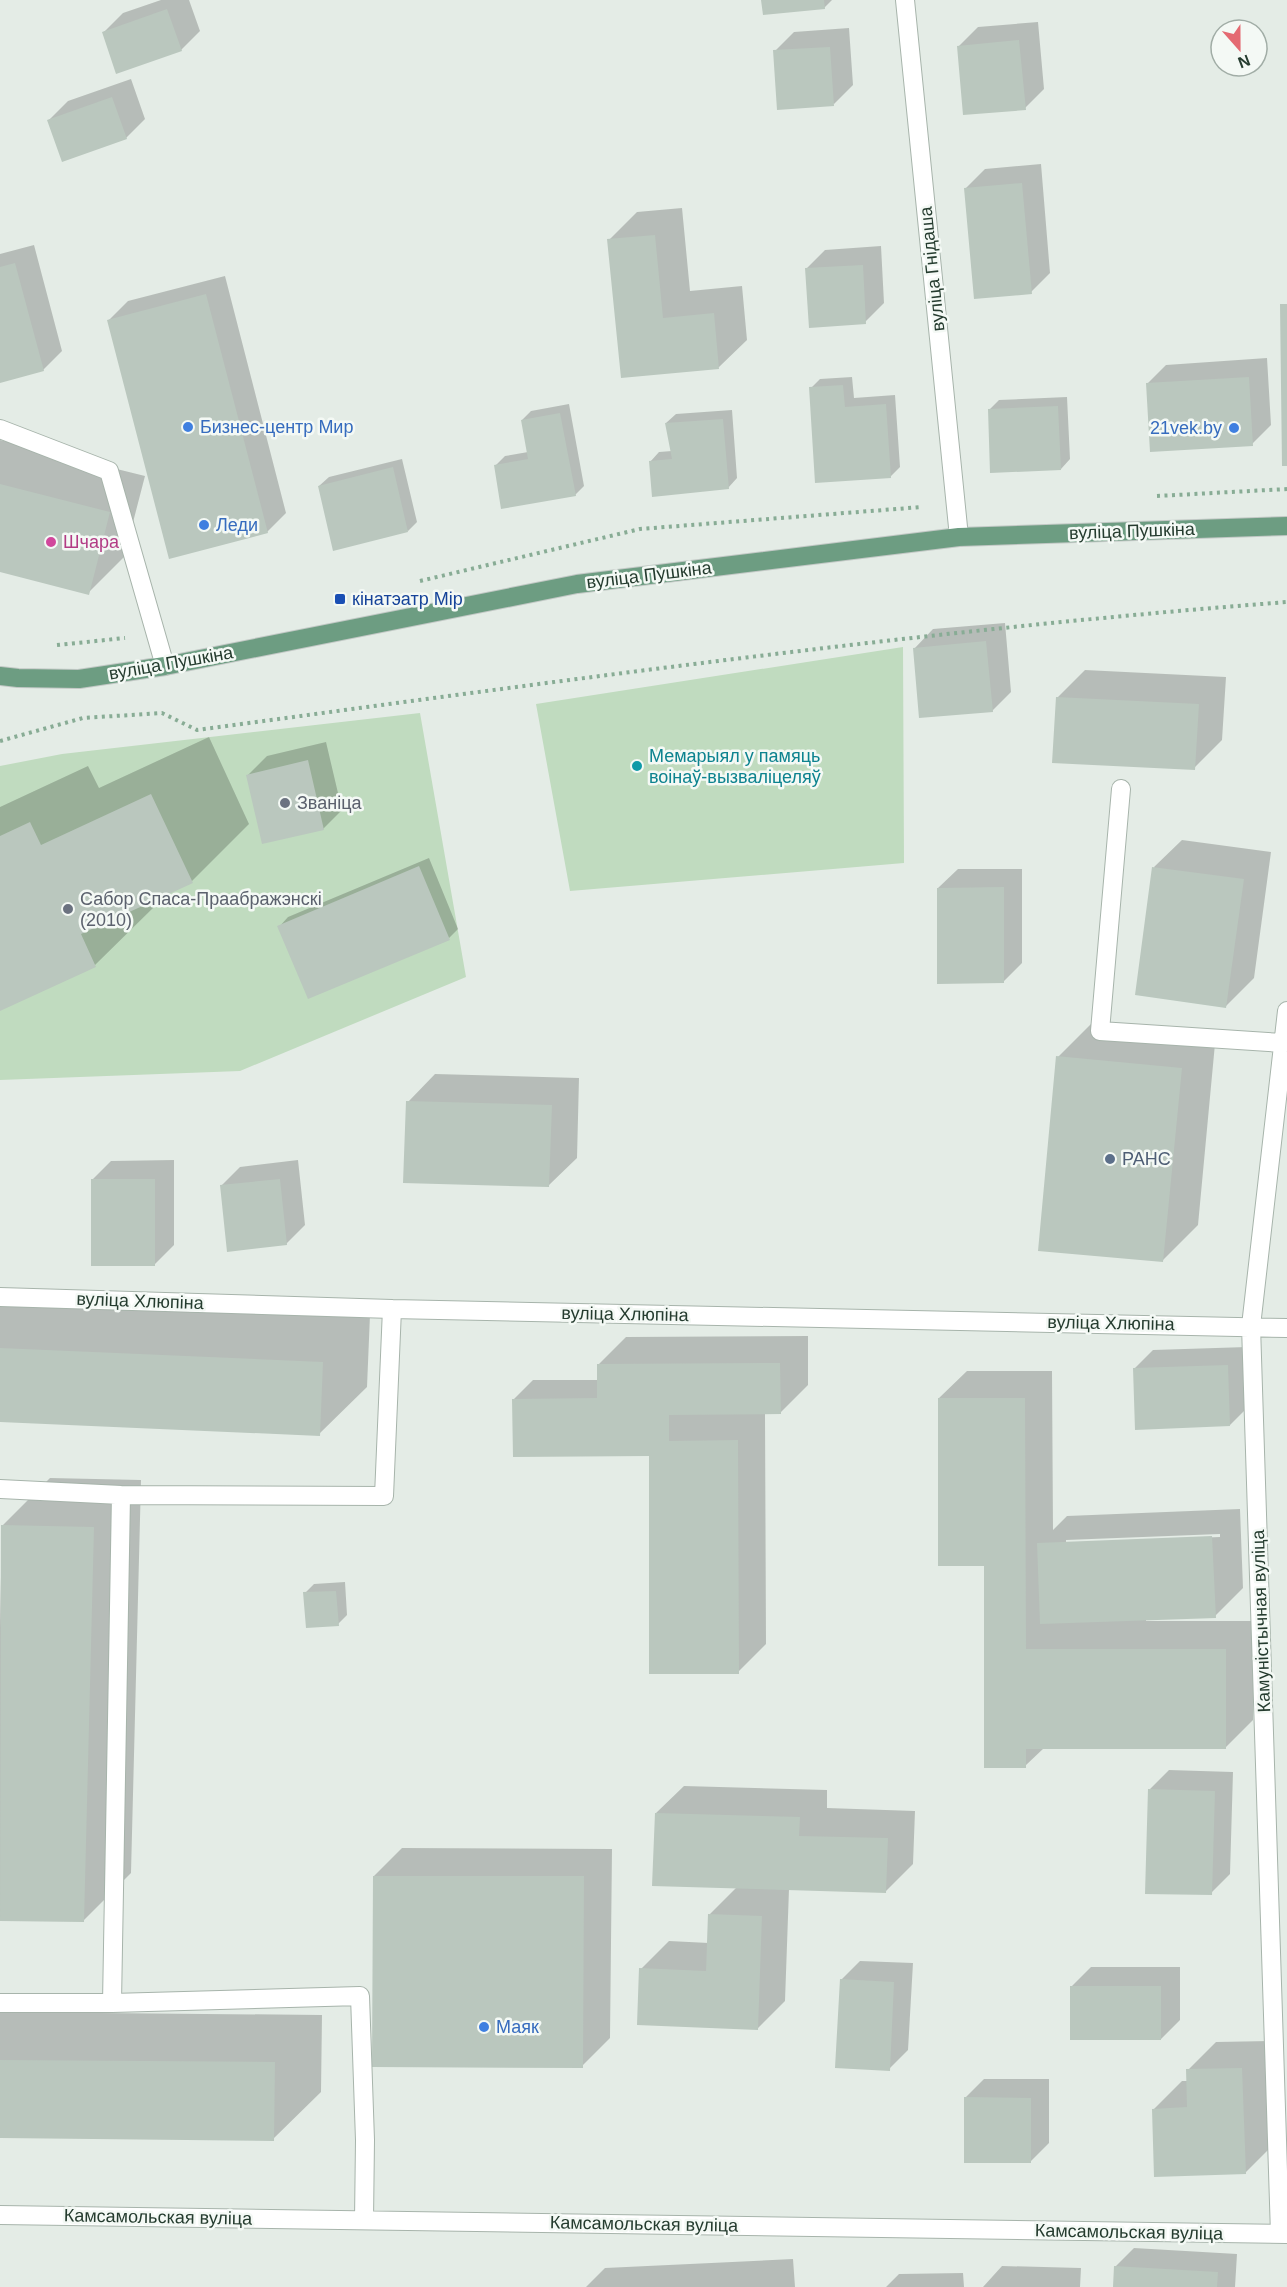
<svg xmlns="http://www.w3.org/2000/svg" width="1287" height="2287" font-family="Arial,sans-serif">
<style>
.green{fill:#c0dbbf}
.shadow{fill:#0003;fill-rule:evenodd}
.building{fill:#bac7be}
.lines{fill:none;stroke-linecap:round;stroke-linejoin:round}
.minor-casing{stroke:#a7b4ab;stroke-width:20}
.major-casing{stroke:#c2c8c5;stroke-width:20}
.path{stroke:#88ac95;stroke-width:4;stroke-dasharray:3 4.5;stroke-linecap:butt}
.minor{stroke:#fff;stroke-width:18}
.major{stroke:#6d9d82;stroke-width:18}
.shop-dot{fill:#3f7fe0;stroke:#f4f9f5;stroke-width:2}
.hotel-dot{fill:#d1479c;stroke:#f4f9f5;stroke-width:2}
.transit-dot{fill:#1a4fb4;stroke:#f4f9f5;stroke-width:2}
.culture-dot{fill:#0f9aa8;stroke:#f4f9f5;stroke-width:2}
.worship-dot{fill:#6b7280;stroke:#f4f9f5;stroke-width:2}
.service-dot{fill:#5c6f8a;stroke:#f4f9f5;stroke-width:2}
.labels{text-anchor:middle;stroke-width:5;stroke-linejoin:round;paint-order:stroke}
.street-label{font-size:18px;fill:#253c2f;stroke:#f4f9f5}
.shop-label{font-size:18px;fill:#366cbe;stroke:#f4f9f5;text-anchor:start}
.hotel-label{font-size:18px;fill:#b23c85;stroke:#f4f9f5;text-anchor:start}
.transit-label{font-size:18px;fill:#164399;stroke:#f4f9f5;text-anchor:start}
.culture-label{font-size:18px;fill:#0d838f;stroke:#f4f9f5;text-anchor:start}
.worship-label{font-size:18px;fill:#5b616d;stroke:#f4f9f5;text-anchor:start}
.service-label{font-size:18px;fill:#4e5e75;stroke:#f4f9f5;text-anchor:start}
</style>
<rect width="100%" height="100%" fill="#e4ece6"/>
<path class="green" d="M903,647L904,863L570,891L536,704Z
M420,713L466,977L240,1071L0,1080V766L62,754Z"/>
<path class="shadow" d="M161,0H189L200,31L181,50L104,32L123,13Z
M763,0H832L824,8Z
M1038,22L1044,89L1025,108L959,46L978,27Z
M849,28L853,85L834,104L775,51L794,32Z
M131,79L145,119L126,138L49,120L68,101Z
M1041,164L1050,273L1031,292L966,188L985,169Z
M682,208L690,291L742,286L747,340L719,367L622,377L609,240L637,212Z
M34,245L62,351L43,370L0,381V254Z
M881,246L884,303L865,322L806,269L825,250Z
M225,276L286,513L267,532L109,320L128,301Z
M1267,358L1271,425L1252,444L1147,384L1166,365Z
M852,377L854,398L895,395L900,467L890,477L811,388L820,379Z
M1067,397L1070,459L1061,469L989,410L999,400Z
M569,404L584,486L575,495L495,466L505,456L528,452L522,420L531,411Z
M732,410L737,478L728,488L650,462L659,452L672,451L666,423L676,414Z
M0,440L145,476L124,557L88,593L0,570Z
M402,459L417,522L408,531L319,486L329,477Z
M1005,623L1011,692L992,711L914,649L933,629Z
M1085,670L1226,677L1222,740L1194,768L1057,698Z
M209,737L249,824L192,881L150,901L153,908L95,965L0,1009V807L88,766L99,788Z
M326,742L342,810L323,829L248,775L267,756Z
M1182,840L1271,852L1254,978L1226,1006L1154,867Z
M429,858L458,929L449,938L279,927L288,917Z
M958,869H1022V963L1003,982L938,888Z
M1094,1021L1216,1033L1198,1225L1162,1261L1058,1057Z
M435,1074L579,1078L577,1158L549,1185L408,1102Z
M174,1160V1245L155,1264L92,1180L111,1161Z
M298,1160L305,1225L286,1244L221,1186L240,1167Z
M0,1299L370,1315L367,1387L319,1434L0,1421Z
M808,1336V1385L780,1413H765L766,1644L738,1672L650,1454L514,1399L533,1380H598V1365L626,1337Z
M1247,1347L1249,1406L1230,1425L1134,1369L1153,1350Z
M967,1371H1052L1053,1530L1067,1516L1240,1509L1243,1588L1215,1616L1146,1619V1621H1253V1720L1225,1748H1044L1025,1766L986,1565L939,1398ZM1220,1534V1537L1066,1543V1540Z
M50,1478L141,1480L131,1873L83,1921L0,1919V1627L2,1526Z
M345,1582L347,1615L338,1624L305,1593L314,1584Z
M1169,1770L1233,1772L1230,1874L1211,1893L1150,1789Z
M684,1786L827,1790V1808L915,1811L913,1864L885,1892L789,1889L785,2001L757,2029L641,1969L669,1941L709,1943L710,1914L737,1887L656,1813Z
M402,1848L612,1849L610,2038L582,2066L374,1876Z
M860,1961L913,1963L908,2050L889,2069L841,1980Z
M1091,1967H1180V2020L1161,2039L1072,1986Z
M0,2012L322,2015L321,2092L273,2139L0,2137Z
M1270,2041L1273,2145L1245,2173L1154,2109L1182,2081H1188V2070L1216,2042Z
M984,2079H1049V2143L1030,2162L965,2098Z
M1134,2248L1237,2254L1235,2287H1114L1115,2267Z
M793,2259L795,2287H586L605,2268Z
M1002,2266L1081,2268L1080,2287H983Z
M963,2273L964,2287H886L899,2274Z"/>
<path class="building" d="M761,0H824L825,9L763,15Z
M167,9L182,51L116,74L102,32Z
M1019,40L1026,110L963,115L957,46Z
M830,47L834,106L777,110L773,50Z
M112,97L127,139L62,162L47,120Z
M1022,183L1032,294L974,299L964,188Z
M655,235L663,318L714,313L719,369L621,378L607,239Z
M15,263L44,371L0,383V267Z
M863,265L866,324L809,328L805,268Z
M206,294L268,533L169,559L107,320Z
M1280,304H1287V466H1282Z
M1249,377L1253,446L1150,452L1146,383Z
M843,385L845,407L886,404L891,478L815,483L809,387Z
M1058,406L1061,470L990,473L988,409Z
M560,413L576,496L501,509L494,465L528,459L521,420Z
M723,419L729,489L652,497L649,461L672,459L665,423Z
M393,467L408,532L333,551L318,486Z
M0,484L110,512L89,595L0,572Z
M986,641L993,712L919,718L913,648Z
M1056,697L1199,704L1195,770L1052,763Z
M308,760L324,830L262,844L246,775Z
M151,794L193,883L81,934L96,967L0,1011V836L30,822L41,845Z
M419,866L450,940L308,999L277,926Z
M1152,867L1244,879L1226,1008L1135,995Z
M1004,887V983L937,984V888Z
M1056,1056L1182,1068L1163,1262L1038,1251Z
M406,1101L552,1105L549,1187L403,1183Z
M91,1179H155V1266H91Z
M280,1179L287,1245L227,1252L220,1185Z
M0,1348L323,1362L320,1436L0,1422Z
M780,1363L781,1414L669,1415V1441L738,1440L739,1674H649V1456L513,1457L512,1399L597,1398V1364Z
M1228,1365L1230,1426L1135,1430L1133,1368Z
M938,1398H1025L1026,1649H1226V1749H1026V1768H984V1566H938Z
M1,1525L94,1527L84,1922L0,1921Z
M1212,1536L1216,1618L1040,1624L1037,1543Z
M336,1591L339,1626L306,1628L303,1592Z
M1148,1789L1215,1791L1212,1895L1145,1894Z
M655,1813L800,1817L799,1836L888,1838L886,1893L652,1886Z
M373,1876H584L583,2068L372,2067Z
M708,1914L762,1916L758,2030L637,2025L639,1968L706,1971Z
M840,1979L894,1982L890,2071L835,2068Z
M1070,1986H1161V2040H1070Z
M0,2060L275,2062L274,2141L0,2138Z
M1242,2068L1246,2174L1154,2177L1152,2109L1187,2107L1186,2069Z
M964,2097L1031,2098V2163H964Z
M1114,2266L1218,2272L1217,2287H1113Z"/>
<g class="lines">
<defs>
<path id="minor" d="M905,0L959,537
M0,429L109,471L165,666
M1121,789L1100,1031L1283,1043
M0,1297L392,1309L1287,1328
M0,1489L121,1495L384,1496L392,1309
M0,2003H112L360,1996L365,2140L364,2220
M112,2003L121,1495
M0,2215L1287,2234
M1280,2234L1251,1326L1287,1011"/>
<path id="major" d="M0,676L18,678L79,679L165,666L577,584L959,537L1287,526"/>
</defs>
<use href="#minor" class="minor-casing"/>
<use href="#major" class="major-casing"/>
<path class="path" d="M1157,496L1287,489
M420,581L640,529L922,507
M57,645L125,638
M0,741L83,718L162,713L197,730C560,681 922,630 1287,602"/>
<use href="#minor" class="minor"/>
<use href="#major" class="major"/>
</g>
<g class="shop-dot">
<circle cx="188" cy="427" r="6"/>
<circle cx="1234" cy="428" r="6"/>
<circle cx="204" cy="525" r="6"/>
<circle cx="484" cy="2027" r="6"/>
</g>
<circle class="hotel-dot" cx="51" cy="542" r="6"/>
<rect class="transit-dot" x="334" y="593" width="12" height="12" rx="3"/>
<circle class="culture-dot" cx="637" cy="766" r="6"/>
<g class="worship-dot">
<circle cx="285" cy="803" r="6"/>
<circle cx="68" cy="909" r="6"/>
</g>
<circle class="service-dot" cx="1110" cy="1159" r="6"/>
<g class="labels">
<g class="street-label">
<text transform="translate(932 269) rotate(-96)" y="6">вуліца Гнідаша</text>
<text transform="translate(1132 531) rotate(-2)" y="6">вуліца Пушкіна</text>
<text transform="translate(649 575) rotate(-7)" y="6">вуліца Пушкіна</text>
<text transform="translate(171 663) rotate(-10)" y="6">вуліца Пушкіна</text>
<text transform="translate(140 1301) rotate(2)" y="6">вуліца Хлюпіна</text>
<text transform="translate(625 1314) rotate(1)" y="6">вуліца Хлюпіна</text>
<text transform="translate(1111 1323) rotate(1)" y="6">вуліца Хлюпіна</text>
<text transform="translate(1261 1621) rotate(-92)" y="6">Камуністычная вуліца</text>
<text transform="translate(158 2217) rotate(1)" y="6">Камсамольская вуліца</text>
<text transform="translate(644 2224) rotate(1)" y="6">Камсамольская вуліца</text>
<text transform="translate(1129 2232) rotate(1)" y="6">Камсамольская вуліца</text>
</g>
<g class="shop-label">
<text x="200" y="433">Бизнес-центр Мир</text>
<text x="1222" y="434" text-anchor="end">21vek.by</text>
<text x="216" y="531">Леди</text>
<text x="496" y="2033">Маяк</text>
</g>
<g class="hotel-label">
<text x="63" y="548">Шчара</text>
</g>
<g class="transit-label">
<text x="352" y="605">кінатэатр Мір</text>
</g>
<g class="culture-label">
<text x="649" y="762">Мемарыял у памяць<tspan x="649" dy="21">воінаў-вызваліцеляў</tspan></text>
</g>
<g class="worship-label">
<text x="297" y="809">Званіца</text>
<text x="80" y="905">Сабор Спаса-Праабражэнскі<tspan x="80" dy="21">(2010)</tspan></text>
</g>
<g class="service-label">
<text x="1122" y="1165">РАНС</text>
</g>
</g>
<g transform="translate(1239 48) rotate(159)"><circle r="28" fill="#f4f9f5" stroke="#a1ada6" stroke-width="1.5"/>
<path d="M0-4.5L10 22L0 15L-10 22Z" fill="#e46a72"/>
<text y="-9" font-size="16" font-weight="bold" text-anchor="middle" fill="#253c2f">N</text>
</g>
</svg>
